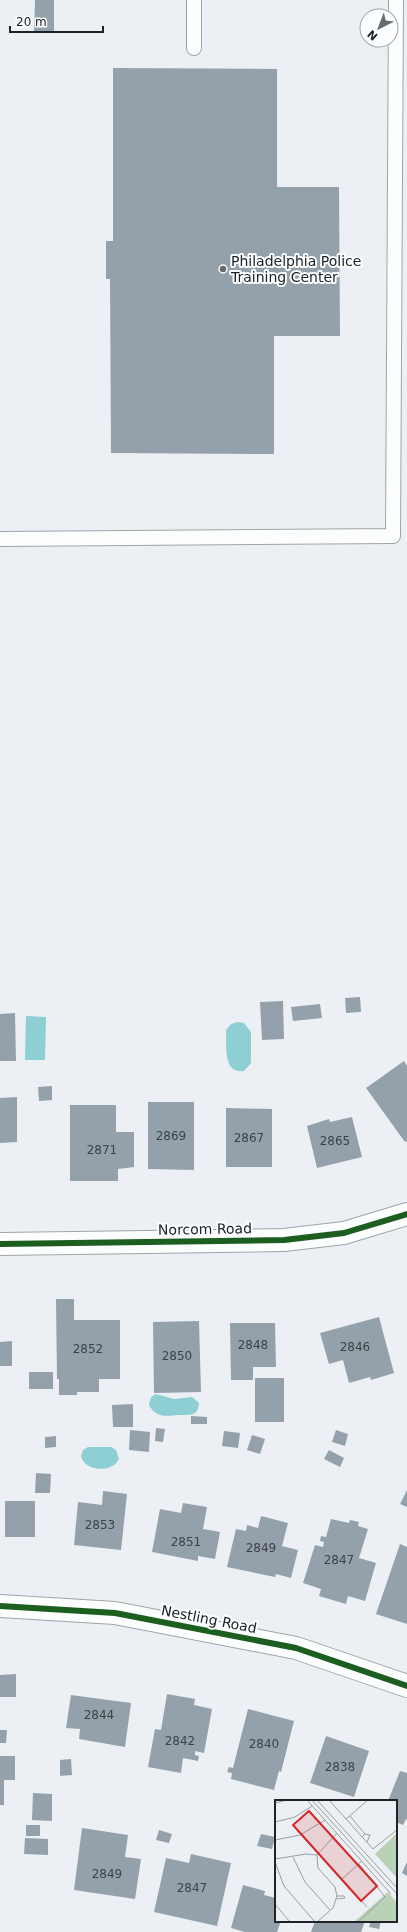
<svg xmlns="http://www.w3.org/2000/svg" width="407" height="1932" font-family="'DejaVu Sans',sans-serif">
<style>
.water{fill:#8ecfd3}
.building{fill:#94a1aa}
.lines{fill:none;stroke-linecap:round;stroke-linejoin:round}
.service-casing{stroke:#a1a4a7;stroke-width:16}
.minor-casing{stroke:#a1a4a7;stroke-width:24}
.service{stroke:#fcfdfd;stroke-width:14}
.minor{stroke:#fcfdfd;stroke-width:22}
.cycleway-casing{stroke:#fbfdfe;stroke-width:8}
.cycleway{stroke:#1b5e20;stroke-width:6}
.poi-dot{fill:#676b6d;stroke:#fbfdfe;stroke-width:1.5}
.labels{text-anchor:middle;stroke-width:4;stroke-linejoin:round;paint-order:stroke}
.number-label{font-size:12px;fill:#3d4246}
.poi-label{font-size:14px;fill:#202325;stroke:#fbfdfe;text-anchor:start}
.street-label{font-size:14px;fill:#202325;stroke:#fbfdfe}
.inset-road{fill:none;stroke:#9a9ea1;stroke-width:1}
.view{fill:#d62828;fill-opacity:0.15;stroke:#d62828;stroke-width:2}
.inset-edge{fill:none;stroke:#202325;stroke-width:2}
</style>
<rect width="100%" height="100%" fill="#ecf0f4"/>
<path class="water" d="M26,1016L46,1017L45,1060H25Z
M238,1022L244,1023L251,1032V1063L244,1071C222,1074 227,1045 226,1030L231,1024Z
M156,1394L174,1399L192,1397L199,1403C198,1416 191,1415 181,1415C169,1415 157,1420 149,1405L151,1397Z
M88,1447H111L116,1450L119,1459C113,1473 84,1472 81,1456L83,1450Z"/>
<path class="building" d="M35,0H54V32H34Z
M113,68L277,69V187H339L340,336H274V454L111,453L110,279H106V241H113Z
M360,997L361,1012L346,1013L345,998Z
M283,1001L284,1039L262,1040L260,1002Z
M320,1004L322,1018L293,1021L291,1007Z
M15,1013L16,1061H0V1014Z
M404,1061L407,1066V1141L405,1142L366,1088Z
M52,1086V1100L39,1101L38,1087Z
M17,1097V1142L0,1143V1098Z
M148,1102H194V1170L148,1169Z
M70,1105H116V1132H134V1167L118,1169V1181H70Z
M226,1108L272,1109V1167H226Z
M352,1117L362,1157L317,1168L307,1126L329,1119L330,1122Z
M56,1299H74V1320H120V1379H99V1392H77V1395H59V1379H57Z
M379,1317L394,1373L371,1380L370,1377L349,1383L343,1360L329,1364L320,1333Z
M199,1321L201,1392L154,1393L153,1322Z
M230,1323H275L276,1367H253V1380H231Z
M12,1341V1366H0V1342Z
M29,1372H53V1389H29Z
M255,1378H284V1422H255Z
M133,1404V1427H113L112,1405Z
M191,1416L207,1417V1424H191Z
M156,1428L165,1429L163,1442L155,1441Z
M130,1430L150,1432L149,1452L129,1450Z
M336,1430L348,1434L345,1446L332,1442Z
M224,1431L240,1433L238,1448L222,1446Z
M252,1435L265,1439L260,1454L247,1450Z
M56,1436V1447L45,1448V1437Z
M329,1450L344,1458L340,1467L324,1459Z
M36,1473L51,1474L50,1493H35Z
M407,1490V1507L400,1504Z
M103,1491L127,1494L121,1550L74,1545L78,1502L102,1505Z
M5,1501H35V1537H5Z
M183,1503L207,1507L203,1529L220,1532L215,1559L198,1556V1561L152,1552L160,1509L181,1513Z
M261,1516L288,1523L282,1546L298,1550L291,1578L276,1574L275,1577L227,1567L236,1529L246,1531L247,1525L258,1528Z
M331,1519L349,1523L350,1520L359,1522L358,1526L368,1529L359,1558L376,1563L365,1601L348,1596L346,1604L319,1596L321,1589L303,1583L315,1545L323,1547L324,1542L320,1541L321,1536L326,1537Z
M400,1544L407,1547V1624L376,1614Z
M16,1674V1697H0V1675Z
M167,1694L195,1699L194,1705L212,1709L204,1753L195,1751V1755L199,1756L198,1761L183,1758L181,1773L148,1767L155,1729L161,1730Z
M71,1695L131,1703L125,1747L79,1739L80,1729L66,1728Z
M248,1709L294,1721L281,1772L279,1771L274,1790L231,1779L232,1773L227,1772L229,1767L233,1768Z
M0,1730H7L6,1743H0Z
M326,1736L369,1751L354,1797L310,1783Z
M0,1756H15V1780H4V1805H0Z
M71,1759L72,1775L60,1776V1760Z
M400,1771L407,1773V1820L406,1819L403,1825L396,1822V1801H388Z
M33,1793L52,1794V1821L32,1820Z
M26,1825H40V1836H26Z
M82,1828L128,1835L125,1857L141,1859L135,1899L74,1890Z
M159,1830L172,1834L169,1843L156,1840Z
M261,1834L275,1837L272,1849L257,1846Z
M25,1838L48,1839V1855L24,1854Z
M191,1854L231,1863L217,1926L154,1912L166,1858L189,1863Z
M407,1862V1876L402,1873Z
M243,1885L265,1891L264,1895L276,1898V1921H281L277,1932H245L231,1928Z
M315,1921H365L361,1932H311Z
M371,1921H381L379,1929L369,1927Z"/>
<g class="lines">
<defs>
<path id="service" d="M194,0V48
M0,539L393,536L396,0"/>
<path id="minor" d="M0,1244L284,1240L344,1233L407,1214
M0,1606L115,1613L296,1648L407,1686"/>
</defs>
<use href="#service" class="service-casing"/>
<use href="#minor" class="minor-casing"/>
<use href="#service" class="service"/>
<use href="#minor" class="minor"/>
<defs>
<path id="cycleway" d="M0,1244L284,1240L344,1233L407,1214
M0,1606L115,1613L296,1648L407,1686"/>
</defs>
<use href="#cycleway" class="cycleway-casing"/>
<use href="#cycleway" class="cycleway"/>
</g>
<circle class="poi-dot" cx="223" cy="269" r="4"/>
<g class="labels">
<g class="number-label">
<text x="171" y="1140">2869</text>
<text x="249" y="1142">2867</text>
<text x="335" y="1145">2865</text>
<text x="102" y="1154">2871</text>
<text x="253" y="1349">2848</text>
<text x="355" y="1351">2846</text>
<text x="88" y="1353">2852</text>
<text x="177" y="1360">2850</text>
<text x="100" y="1529">2853</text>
<text x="186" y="1546">2851</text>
<text x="261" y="1552">2849</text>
<text x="339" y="1564">2847</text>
<text x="99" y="1719">2844</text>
<text x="180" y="1745">2842</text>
<text x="264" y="1748">2840</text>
<text x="340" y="1771">2838</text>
<text x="107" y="1878">2849</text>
<text x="192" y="1892">2847</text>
</g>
<g class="poi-label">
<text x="231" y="266">Philadelphia Police<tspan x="231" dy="16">Training Center</tspan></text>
</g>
<g class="street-label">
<text transform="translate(205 1229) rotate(-1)" y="5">Norcom Road</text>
<text transform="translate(209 1619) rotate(11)" y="5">Nestling Road</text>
</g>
</g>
<g transform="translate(275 1800)">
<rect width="122" height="122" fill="#ecf0f4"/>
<path d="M122,33V78L100,54ZM113,92L122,103V122H79Z" fill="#b9d2b7"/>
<path class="inset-road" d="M32,0L116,94M37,0L122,94M42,0L122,88M54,0L98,49L122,30M0,3L12,0M75,16L90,34M71,19L93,0M0,22L20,17L37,6M87,37L90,34L95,35L92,42M0,40L25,35L50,20M18,57L30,82L55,110M0,59L31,54L42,55M87,61L67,79L92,107M0,62L9,86L40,122M62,99L70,98L69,96H62M0,104L15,122M42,122L58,108L62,96L60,87L43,68L42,55L62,33M83,122L110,97L84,64"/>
<path class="view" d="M34,11L102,86L86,101L18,25Z"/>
<rect width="122" height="122" class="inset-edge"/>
</g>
<g transform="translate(379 28) rotate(222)"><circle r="19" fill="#fbfdfe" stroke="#a3a6a7"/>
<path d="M0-3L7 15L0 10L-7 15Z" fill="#676b6d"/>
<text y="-6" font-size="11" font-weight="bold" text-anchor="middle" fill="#202325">N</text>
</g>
<path d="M10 26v6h93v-6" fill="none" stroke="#202325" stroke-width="2"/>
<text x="16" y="26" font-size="12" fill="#202325" stroke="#fbfdfe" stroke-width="3" paint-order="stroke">20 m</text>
</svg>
